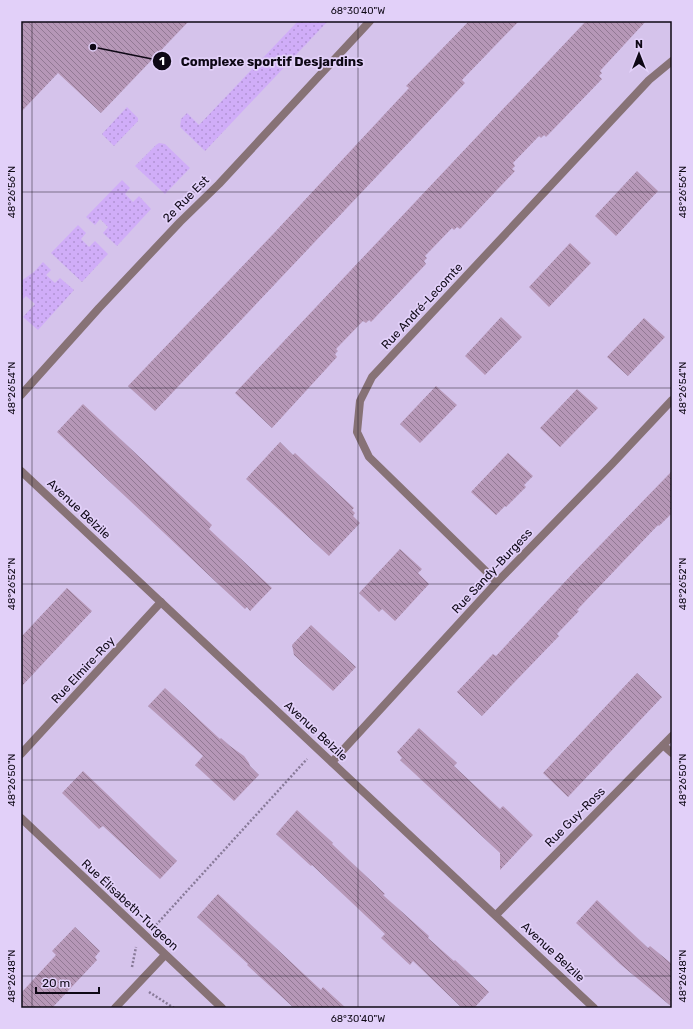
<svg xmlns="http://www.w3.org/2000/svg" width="693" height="1029" font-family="Rubik,sans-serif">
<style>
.grass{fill:url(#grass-dots)}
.building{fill:url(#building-back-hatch)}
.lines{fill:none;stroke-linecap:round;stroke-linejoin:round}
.path{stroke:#887a98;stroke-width:2.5;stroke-dasharray:2 2;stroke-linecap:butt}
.minor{stroke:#877276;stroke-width:8}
.tertiary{stroke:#877276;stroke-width:8}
.ticks{fill:none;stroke:#0e0815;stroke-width:1;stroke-opacity:0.45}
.labels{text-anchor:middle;stroke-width:3.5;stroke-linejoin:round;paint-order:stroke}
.street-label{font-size:12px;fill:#0e0815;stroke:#e2d0f9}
.leader{fill:none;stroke:#0e0815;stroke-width:1.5}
.callout-dot{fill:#0e0815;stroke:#e2d0f9;stroke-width:1.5}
.mark-label{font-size:12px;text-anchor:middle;font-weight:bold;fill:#fff}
.callout-label{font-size:13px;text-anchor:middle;font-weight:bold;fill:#0e0815;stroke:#e2d0f9;stroke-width:3.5;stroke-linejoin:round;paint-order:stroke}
.neatline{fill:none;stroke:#0e0815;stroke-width:1.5}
.ticks-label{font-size:10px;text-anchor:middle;fill:#0e0815}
</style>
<defs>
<pattern id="grass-dots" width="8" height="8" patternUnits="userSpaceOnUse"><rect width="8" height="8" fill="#d0adf8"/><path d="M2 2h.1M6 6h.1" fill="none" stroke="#b193d4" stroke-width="1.8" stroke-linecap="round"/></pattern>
<pattern id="building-back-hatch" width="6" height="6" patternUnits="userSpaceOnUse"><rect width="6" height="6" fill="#b697b7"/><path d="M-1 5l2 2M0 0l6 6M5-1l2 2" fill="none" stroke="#927994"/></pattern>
</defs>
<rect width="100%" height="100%" fill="#d5c3eb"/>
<path class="grass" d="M298,21H328L205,151L180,127L181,119L187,113L199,125Z
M127,107L138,118V121L114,146L102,134Z
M159,143L165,144L190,168L165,194L135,166L156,145Z
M122,180L130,188L125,194L133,202L139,196L151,209L117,246L103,233L108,227L100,219L95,225L86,217Z
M78,225L86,233L81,239L89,247L95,241L108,254L82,282L51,253Z
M43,262L51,270L46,275L55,283L60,278L74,290L38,330L23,317L35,304L26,296L21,301V281L34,272Z"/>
<path class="building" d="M21,21H189L101,113L58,73L21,112Z
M469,21H519L462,80L465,83L155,411L128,386L276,231L409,88L406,86Z
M586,21H646L600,71L602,73L599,76L602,79L546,137L544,135L541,138L539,136L513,163L515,166L512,169L515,171L460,229L457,227L454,230L452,228L425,256L427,258L424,261L426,264L371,322L369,320L366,323L363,321L336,349L338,351L335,354L337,357L272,428L235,393Z
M637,171L658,191L616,236L595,216Z
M570,243L591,263L549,307L529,287Z
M501,317L522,337L485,375L465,356Z
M644,318L665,337L628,376L607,357Z
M436,386L457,405L420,443L400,424Z
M577,389L598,408L560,447L540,428Z
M83,404L212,525L209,529L272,588L250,611L247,607L245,609L215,581L57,432Z
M280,442L293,455L295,453L354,508L352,510L355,513L353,516L360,523L329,556L246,479Z
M508,453L533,476L524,485L526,487L506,507L505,506L496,515L471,492Z
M672,471V513L659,526L658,525L577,610L579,611L557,634L559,636L482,716L457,692L493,654L496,656L575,571Z
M400,549L422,569L418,573L429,584L395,621L382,609L379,612L359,593Z
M67,588L92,611L21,687V637Z
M311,625L356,667L333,691L294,655L292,645Z
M637,673L662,697L568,797L543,773Z
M165,688L220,739L221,738L230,746L244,756L249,763L250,766L259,775L234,801L195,765L203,756L148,706Z
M419,728L457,763L454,766L486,796L500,809L503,806L533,835L500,870V853L400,760L402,758L397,752Z
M83,771L177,861L160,879L103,826L99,829L62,793Z
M297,810L333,843L332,844L385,894L383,895L429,936L428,938L454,961L455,960L489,992L474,1008H462L413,961L410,965L381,938L385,934L312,865L311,866L276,834Z
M218,894L321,990L323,987L346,1008H294L247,965L248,964L197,917Z
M597,900L648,948L650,946L672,964V1007L620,964L576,923Z
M75,927L100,951L95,957L97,960L52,1008H21V993L56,955L52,951Z"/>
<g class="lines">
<path class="path" d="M156,925L307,759
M132,967L136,947
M149,992L174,1008"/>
<path class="minor" d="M497,582L369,457L357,432L360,401L372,377L649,80L672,61
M663,745L672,753
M21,754L161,602
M332,762L497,582L612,464L672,400
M21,818L222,1008
M496,915L672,736
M115,1008L165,955"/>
<path class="tertiary" d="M21,395L99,308L180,222L219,184L370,21
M21,471L594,1008"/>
</g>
<path class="ticks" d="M32,21V1008M358,21V1008M21,192H672M21,388H672M21,584H672M21,780H672M21,976H672"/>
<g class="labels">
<g class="street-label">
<text transform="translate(186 199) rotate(-45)" y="4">2e Rue Est</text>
<text transform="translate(422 306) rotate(-47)" y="4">Rue André-Lecomte</text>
<text transform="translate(79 509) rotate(43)" y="4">Avenue Belzile</text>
<text transform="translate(492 571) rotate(-47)" y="4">Rue Sandy-Burgess</text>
<text transform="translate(83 670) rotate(-47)" y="4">Rue Elmire-Roy</text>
<text transform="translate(316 731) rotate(43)" y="4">Avenue Belzile</text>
<text transform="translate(575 817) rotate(-45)" y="4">Rue Guy-Ross</text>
<text transform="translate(130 905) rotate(43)" y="4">Rue Élisabeth-Turgeon</text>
<text transform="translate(553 952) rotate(43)" y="4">Avenue Belzile</text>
</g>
</g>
<path class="leader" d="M93 47L162 61"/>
<g class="callout-dot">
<circle cx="93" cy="47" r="4"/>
<circle cx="162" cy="61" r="10"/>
</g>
<g class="mark-label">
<text x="162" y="65">1</text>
</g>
<g class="callout-label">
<text x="272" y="66">Complexe sportif Desjardins</text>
</g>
<rect width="693" height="1029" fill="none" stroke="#e2d0f9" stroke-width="44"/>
<g transform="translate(639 54)" stroke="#e2d0f9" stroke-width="3" paint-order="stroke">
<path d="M0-3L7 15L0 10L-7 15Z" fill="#0e0815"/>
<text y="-6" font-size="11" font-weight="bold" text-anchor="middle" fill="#0e0815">N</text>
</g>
<path d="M36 987v6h63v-6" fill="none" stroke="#0e0815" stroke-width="2"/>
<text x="42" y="987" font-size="12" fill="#0e0815" stroke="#e2d0f9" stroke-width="3" paint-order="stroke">20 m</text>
<rect x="22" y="22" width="649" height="985" class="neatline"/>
<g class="ticks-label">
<text x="358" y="14">68°30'40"W</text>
<text transform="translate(11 192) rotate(-90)" y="4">48°26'56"N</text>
<text transform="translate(682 192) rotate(-90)" y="4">48°26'56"N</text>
<text transform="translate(11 388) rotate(-90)" y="4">48°26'54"N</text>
<text transform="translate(682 388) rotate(-90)" y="4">48°26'54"N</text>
<text transform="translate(11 584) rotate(-90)" y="4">48°26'52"N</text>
<text transform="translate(682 584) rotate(-90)" y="4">48°26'52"N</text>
<text transform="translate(11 780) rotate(-90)" y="4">48°26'50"N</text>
<text transform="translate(682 780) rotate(-90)" y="4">48°26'50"N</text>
<text transform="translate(11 976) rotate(-90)" y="4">48°26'48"N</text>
<text transform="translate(682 976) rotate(-90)" y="4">48°26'48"N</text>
<text x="358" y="1022">68°30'40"W</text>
</g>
</svg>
